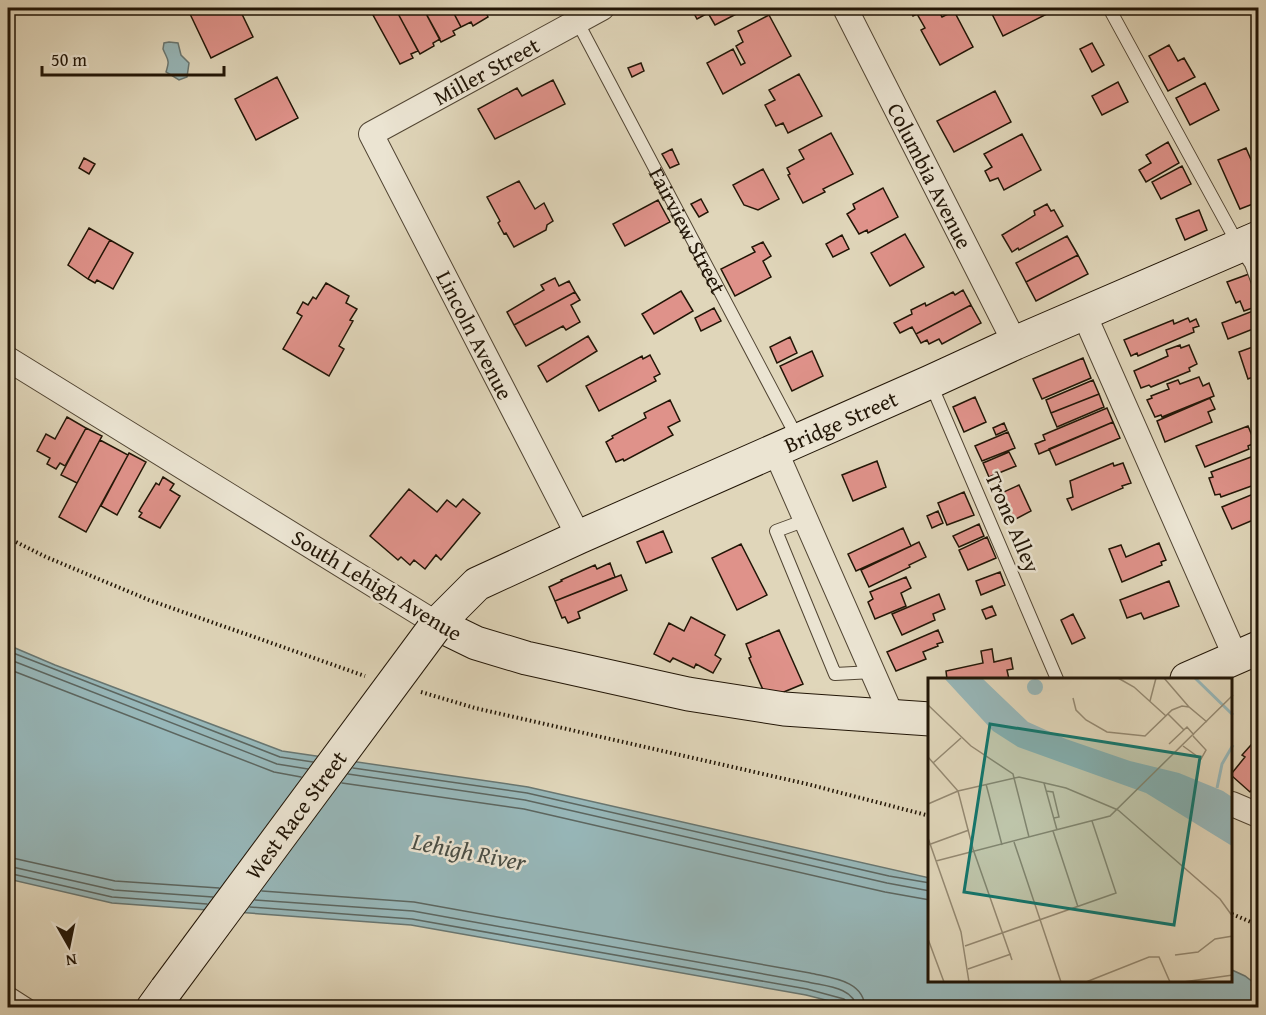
<svg xmlns="http://www.w3.org/2000/svg" width="1266" height="1015" font-family="'Gentium Book Plus',serif">
<style>
.water{fill:#97b7b9;stroke:#687671;stroke-width:1.5}
.lines{fill:none;stroke-linecap:round;stroke-linejoin:round}
.shore{stroke:#5c6660;stroke-width:1.5}
.building{fill:#df928a;stroke:#211506;stroke-width:1.5}
.lane-casing{stroke:#514533;stroke-width:14}
.street-casing{stroke:#514533;stroke-width:26}
.secondary-casing{stroke:#211506;stroke-width:35}
.path{stroke:#211506;stroke-width:4;stroke-dasharray:1.5 3;stroke-linecap:butt}
.lane{stroke:#ebe4d2;stroke-width:12}
.street{stroke:#ebe4d2;stroke-width:24}
.secondary{stroke:#ebe4d2;stroke-width:33}
.secondary-bridge-casing{stroke:#211506;stroke-width:35;stroke-linecap:butt}
.secondary-bridge{stroke:#ebe4d2;stroke-width:33}
.labels{text-anchor:middle;stroke-width:5;stroke-linejoin:round;paint-order:stroke}
.street-label{font-size:22px;fill:#211506;stroke:#ebe4d2}
.water-label{font-size:24px;font-style:italic;fill:#4a4e45;stroke:#ebe4d2}
.inset-river{fill:none;stroke:#97b7b9;stroke-width:3}
.inset-road{fill:none;stroke:#948972;stroke-width:1.5}
.view{fill:#0f766e;fill-opacity:0.15;stroke:#0f766e;stroke-width:3}
.inset-edge{fill:none;stroke:#211506;stroke-width:3}
</style>
<rect width="100%" height="100%" fill="#e0d6ba"/>
<filter id="stains"><feTurbulence type="fractalNoise" baseFrequency=".00333" numOctaves="4"/><feColorMatrix values="0 0 0 0 .2 0 0 0 0 .09 0 0 0 0 .02 0 0 0 .5 -.17"/></filter>
<radialGradient id="worn" r=".72"><stop offset=".6" stop-color="#630" stop-opacity="0"/><stop offset="1" stop-color="#630" stop-opacity=".3"/></radialGradient>
<path class="water" d="M169,42L178,43L181,55L189,63L187,77L179,80L166,72C170,59 168,61 163,49L164,43Z
M8,645L55,665L282,751L528,787L930,878V980H1232V970L1245,976L1258,986V1007H853L806,995L411,925L112,903L8,879Z"/>
<g class="lines">
<path class="shore" d="M8,651L280,757L313,762
M8,659L277,764L308,769
M8,669L274,772L301,777
M353,768L527,793L889,876L930,883
M348,774L525,800L887,883L930,891
M342,783L524,809L885,892L930,900
M8,857L115,881L219,888
M8,866L114,890L213,897
M8,873L112,897L207,904
M262,891L414,902L810,973C831,978 864,980 865,1008
M255,900L413,911L808,982C824,986 855,987 856,1008
M250,907L412,919L807,989L844,999L848,1003L849,1008"/>
</g>
<path class="building" d="M204,8H239L253,37L211,58L190,14Z
M387,8H395L418,51L411,54L413,58L400,64L373,15Z
M395,8H423L440,39L433,43L434,46L420,54Z
M423,8H451L461,27L453,31L455,35L441,42Z
M451,8H483L488,17L473,26L471,22L461,27Z
M691,8H748L715,25L708,13L697,19Z
M909,8H937L942,17L954,11L973,47L940,65L921,30L925,28L917,14L913,16Z
M995,8H1053L1045,11L1047,14L1003,36L990,10Z
M769,15L791,56L723,94L707,63L733,49L741,65L745,63L736,46L743,42L738,31Z
M1092,43L1104,65L1092,72L1080,49Z
M1169,45L1178,61L1184,58L1195,77L1168,91L1149,56Z
M641,63L644,71L632,77L628,68Z
M799,74L822,116L788,133L783,123L776,126L765,105L775,100L769,90Z
M277,77L298,118L256,140L235,99Z
M553,80L565,104L495,139L478,109L517,88L522,96Z
M1118,82L1128,102L1102,115L1092,96Z
M1205,83L1219,110L1190,125L1176,98Z
M995,91L1011,122L954,152L937,121Z
M831,133L853,174L823,189L825,192L803,203L788,175L790,174L787,168L804,159L799,150Z
M1022,134L1041,170L1004,190L998,178L990,181L985,171L992,167L984,154Z
M1168,142L1179,163L1146,182L1139,170L1151,163L1146,155Z
M1246,148L1258,176V202L1240,209L1218,160Z
M672,149L679,164L670,168L662,154Z
M84,158L95,164L89,174L79,168Z
M1182,166L1191,184L1161,199L1152,182Z
M763,169L779,199L758,210L744,205L733,185Z
M519,181L535,209L544,203L553,221L547,225L546,230L514,247L506,233L504,234L498,223L500,221L487,197Z
M883,188L898,217L868,233L867,230L859,234L847,214L855,209L853,204Z
M701,199L708,212L699,217L691,204Z
M658,200L670,222L625,246L613,224Z
M1047,204L1051,211L1054,210L1063,226L1019,250L1018,248L1012,252L1002,235L1035,215L1034,211Z
M1199,210L1207,230L1185,240L1176,219Z
M89,228L110,240L88,279L68,265Z
M905,234L924,267L890,286L871,253Z
M842,235L849,249L833,257L826,244Z
M1067,236L1078,255L1026,282L1016,263Z
M110,240L133,253L113,289L97,280L95,283L88,279Z
M763,242L771,256L763,261L771,277L735,296L721,269L755,252L752,247Z
M1078,255L1088,274L1036,301L1026,282Z
M1249,274L1258,298V306L1244,311L1240,301L1236,303L1227,282Z
M555,278L559,286L569,281L575,292L514,325L507,312L544,290L541,285Z
M326,283L349,296L346,303L357,309L350,320L353,321L339,346L344,349L329,376L283,349L302,316L297,313L303,302L308,305L313,297L316,299Z
M963,290L971,305L916,334L912,327L900,333L894,323L912,314L911,310L925,303L926,306L953,292L955,295Z
M681,291L693,311L654,334L642,314Z
M575,292L580,300L571,305L580,322L566,330L563,326L526,346L514,325Z
M971,305L981,323L942,344L939,339L929,344L927,340L921,343L916,334Z
M714,308L721,321L701,331L695,318Z
M1258,309V327L1228,339L1222,323Z
M1188,318L1190,322L1196,319L1199,326L1193,328L1194,332L1138,356L1137,353L1131,356L1124,340L1173,320L1174,324Z
M588,336L597,351L547,382L538,366Z
M790,337L797,353L777,363L770,347Z
M1180,345L1181,348L1189,345L1197,364L1189,368L1190,371L1151,387L1149,385L1141,388L1134,371L1168,356L1166,350Z
M1258,345V375L1248,379L1239,352Z
M812,351L823,376L792,391L780,366Z
M650,355L660,374L654,377L656,381L599,411L586,386L642,356L643,359Z
M1083,358L1091,378L1042,399L1033,379Z
M1199,377L1203,386L1209,383L1214,396L1162,417L1161,415L1155,417L1147,400L1152,398L1151,396L1169,389L1167,384L1178,380L1180,384Z
M1093,380L1099,394L1051,413L1046,400Z
M1099,394L1104,407L1057,427L1051,413Z
M975,397L986,422L964,432L953,407Z
M1210,398L1215,409L1208,412L1212,422L1165,442L1157,421Z
M670,400L680,421L668,427L673,435L624,461L623,459L616,462L606,442L613,438L612,436L646,418L644,413Z
M1107,408L1113,422L1039,454L1035,444L1045,440L1043,435Z
M67,417L86,428L65,466L60,463L56,469L47,464L50,458L37,451L46,434L55,439Z
M1113,422L1120,438L1056,465L1049,449Z
M1004,423L1007,430L996,435L993,428Z
M1248,426L1255,443L1248,446L1249,449L1205,467L1196,446Z
M86,428L102,436L77,483L61,475Z
M1008,432L1015,448L982,461L975,446Z
M100,440L128,455L86,532L59,517Z
M1009,452L1016,466L989,477L983,463Z
M129,453L146,462L117,515L101,506Z
M1251,457L1253,460L1258,458V469L1252,472L1257,484L1221,497L1220,494L1215,495L1209,478L1213,477L1211,472Z
M877,461L886,487L853,501L842,475Z
M1113,463L1114,466L1123,463L1131,483L1122,486L1123,488L1072,510L1067,499L1073,497L1070,481Z
M163,477L174,484L170,490L180,496L160,528L139,517L142,513L139,511L156,483L159,485Z
M1019,485L1031,511L1010,522L997,495Z
M409,489L437,512L447,500L456,507L463,499L480,513L441,560L436,555L425,569L414,560L410,565L401,557L398,560L370,536Z
M964,492L974,515L947,525L938,503Z
M1258,492V518L1232,529L1222,507Z
M938,511L943,523L932,528L927,516Z
M979,524L984,536L959,547L953,536Z
M903,528L911,546L856,571L848,554Z
M663,531L672,552L646,563L637,542Z
M987,537L996,558L968,570L959,550Z
M919,542L926,557L909,565L910,567L869,587L861,570Z
M1159,543L1166,560L1161,562L1162,565L1122,582L1109,549L1121,545L1126,557Z
M741,544L767,595L737,610L712,558Z
M610,563L615,577L555,601L549,587L562,581L561,580L595,565L597,569Z
M1000,572L1005,585L981,595L976,581Z
M621,575L627,590L578,612L580,618L568,623L565,617L562,618L555,601Z
M906,577L911,588L901,593L906,606L875,619L868,602L873,599L870,592Z
M1169,581L1179,606L1144,619L1141,613L1127,618L1120,600Z
M939,594L945,609L933,614L935,620L902,635L892,614Z
M992,606L996,615L986,619L982,610Z
M1073,614L1085,638L1072,644L1061,620Z
M691,617L725,635L715,655L721,659L713,673L696,664L694,668L673,658L670,662L654,654L669,623L684,631Z
M779,630L803,684L767,699L749,658L751,657L746,644Z
M938,630L943,642L937,644L938,646L923,652L926,659L896,671L887,652Z
M992,649L994,662L1011,658L1013,669L1007,670L1009,679H947L946,671L983,663L981,651Z
M1258,740V781L1250,792L1232,776V773L1245,757L1242,755L1251,745L1253,746Z"/>
<g class="lines">
<defs>
<g id="lane">
<path d="M1109,8L1239,246L1251,264L1258,283"/>
<path id="s1" d="M577,21L798,439"/>
<path d="M930,382L1057,679"/>
<path d="M806,520L776,531L835,674L873,672"/>
<path d="M8,992L33,1008"/>
</g>
<g id="street">
<path id="s2" d="M845,8L1015,343"/>
<path d="M1084,314L1236,658"/>
<path d="M8,359L437,624"/>
<path d="M775,450L892,716"/>
<path id="s3" d="M579,537L371,134L602,8"/>
<path d="M1232,804L1258,815"/>
</g>
<g id="secondary">
<path d="M1187,679L1258,648"/>
<path id="s4" d="M930,719L784,709L688,694L526,658L476,643L437,624L477,584L579,537L930,382L1015,343L1258,238"/>
<path d="M153,1008L166,990"/>
</g>
</defs>
<use href="#lane" class="lane-casing"/>
<use href="#street" class="street-casing"/>
<use href="#secondary" class="secondary-casing"/>
<path class="path" d="M8,538L46,557L149,600L365,676
M421,692L475,708L807,784L930,816
M1232,914L1258,925"/>
<use href="#lane" class="lane"/>
<use href="#street" class="street"/>
<use href="#secondary" class="secondary"/>
<defs>
<g id="secondary-bridge">
<path id="s5" d="M166,990L437,624"/>
</g>
</defs>
<use href="#secondary-bridge" class="secondary-bridge-casing"/>
<use href="#secondary-bridge" class="secondary-bridge"/>
</g>
<g class="labels">
<g class="street-label">
<text dy="8" stroke="none"><textPath href="#s3" startOffset="585">Miller Street</textPath></text>
<text dy="8" stroke="none"><textPath href="#s2" startOffset="188">Columbia Avenue</textPath></text>
<text dy="8" stroke="none"><textPath href="#s1" startOffset="237">Fairview Street</textPath></text>
<text transform="translate(475 335) rotate(63)" y="8">Lincoln Avenue</text>
<text dy="8" stroke="none"><textPath href="#s4" startOffset="960">Bridge Street</textPath></text>
<text transform="translate(1013 522) rotate(67)" y="8">Trone Alley</text>
<text transform="translate(377 585) rotate(31)" y="8">South Lehigh Avenue</text>
<text dy="8" stroke="none"><textPath href="#s5" startOffset="218">West Race Street</textPath></text>
</g>
<g class="water-label">
<text transform="translate(469 852) rotate(11)" y="8">Lehigh River</text>
</g>
</g>
<g transform="translate(928 678)">
<rect width="304" height="304" fill="#e0d6ba"/>
<path d="M16,0H54L100,44L138,61L202,83L251,95L295,113L304,119V168L218,115L90,69L65,53ZM99 9a8 8 0 1 1 16 0a8 8 0 1 1-16 0Z" fill="#97b7b9"/>
<path class="inset-river" d="M267,0L305,37M289,110L294,86L305,67"/>
<path class="inset-road" d="M190,0L206,9L238,38M236,0L261,29M145,20L148,32L158,42L179,54L217,58L244,32L254,28L261,29L279,44M222,23L228,0M0,27L43,68L85,96L101,159M240,36L256,52M241,66L259,49L266,57M255,68L273,81L278,72L265,58M0,79L30,113L45,171L84,282M5,85L33,60M116,105L129,152M58,106L74,167M118,113L125,114L131,139L126,140M0,126L30,113L91,99L138,110L190,132M190,132L292,221L305,239M125,153L150,229M0,160L33,254L41,304M86,164L133,304M0,167L41,152M8,183L182,138L305,17M0,261L16,304M37,268L188,215L164,143M247,277L270,274L287,261L305,258M40,291L83,276M158,304L221,279H231L242,304M255,304L305,297"/>
<path class="view" d="M62,46L272,79L246,247L36,214Z"/>
<rect width="304" height="304" class="inset-edge"/>
</g>
<rect width="1266" height="1015" fill="none" stroke="#e0d6ba" stroke-width="30"/>
<rect x="9" y="9" width="1248" height="997" fill="none" stroke="#211506" stroke-width="3"/>
<rect x="15" y="15" width="1236" height="985" fill="none" stroke="#211506" stroke-width="1.5"/>
<g transform="translate(69 946) rotate(171)" stroke="#ebe4d2" stroke-width="4.5" paint-order="stroke">
<path d="M0-4.5L10 22L0 15L-10 22Z" fill="#211506"/>
<text y="-9" font-size="16" font-weight="bold" text-anchor="middle" fill="#211506">N</text>
</g>
<path d="M42 66v9h182v-9" fill="none" stroke="#211506" stroke-width="3"/>
<text x="51" y="66" font-size="18" fill="#211506" stroke="#ebe4d2" stroke-width="4.5" paint-order="stroke">50 m</text>
<rect width="100%" height="100%" filter="url(#stains)"/>
<rect width="100%" height="100%" fill="url(#worn)"/>
</svg>
